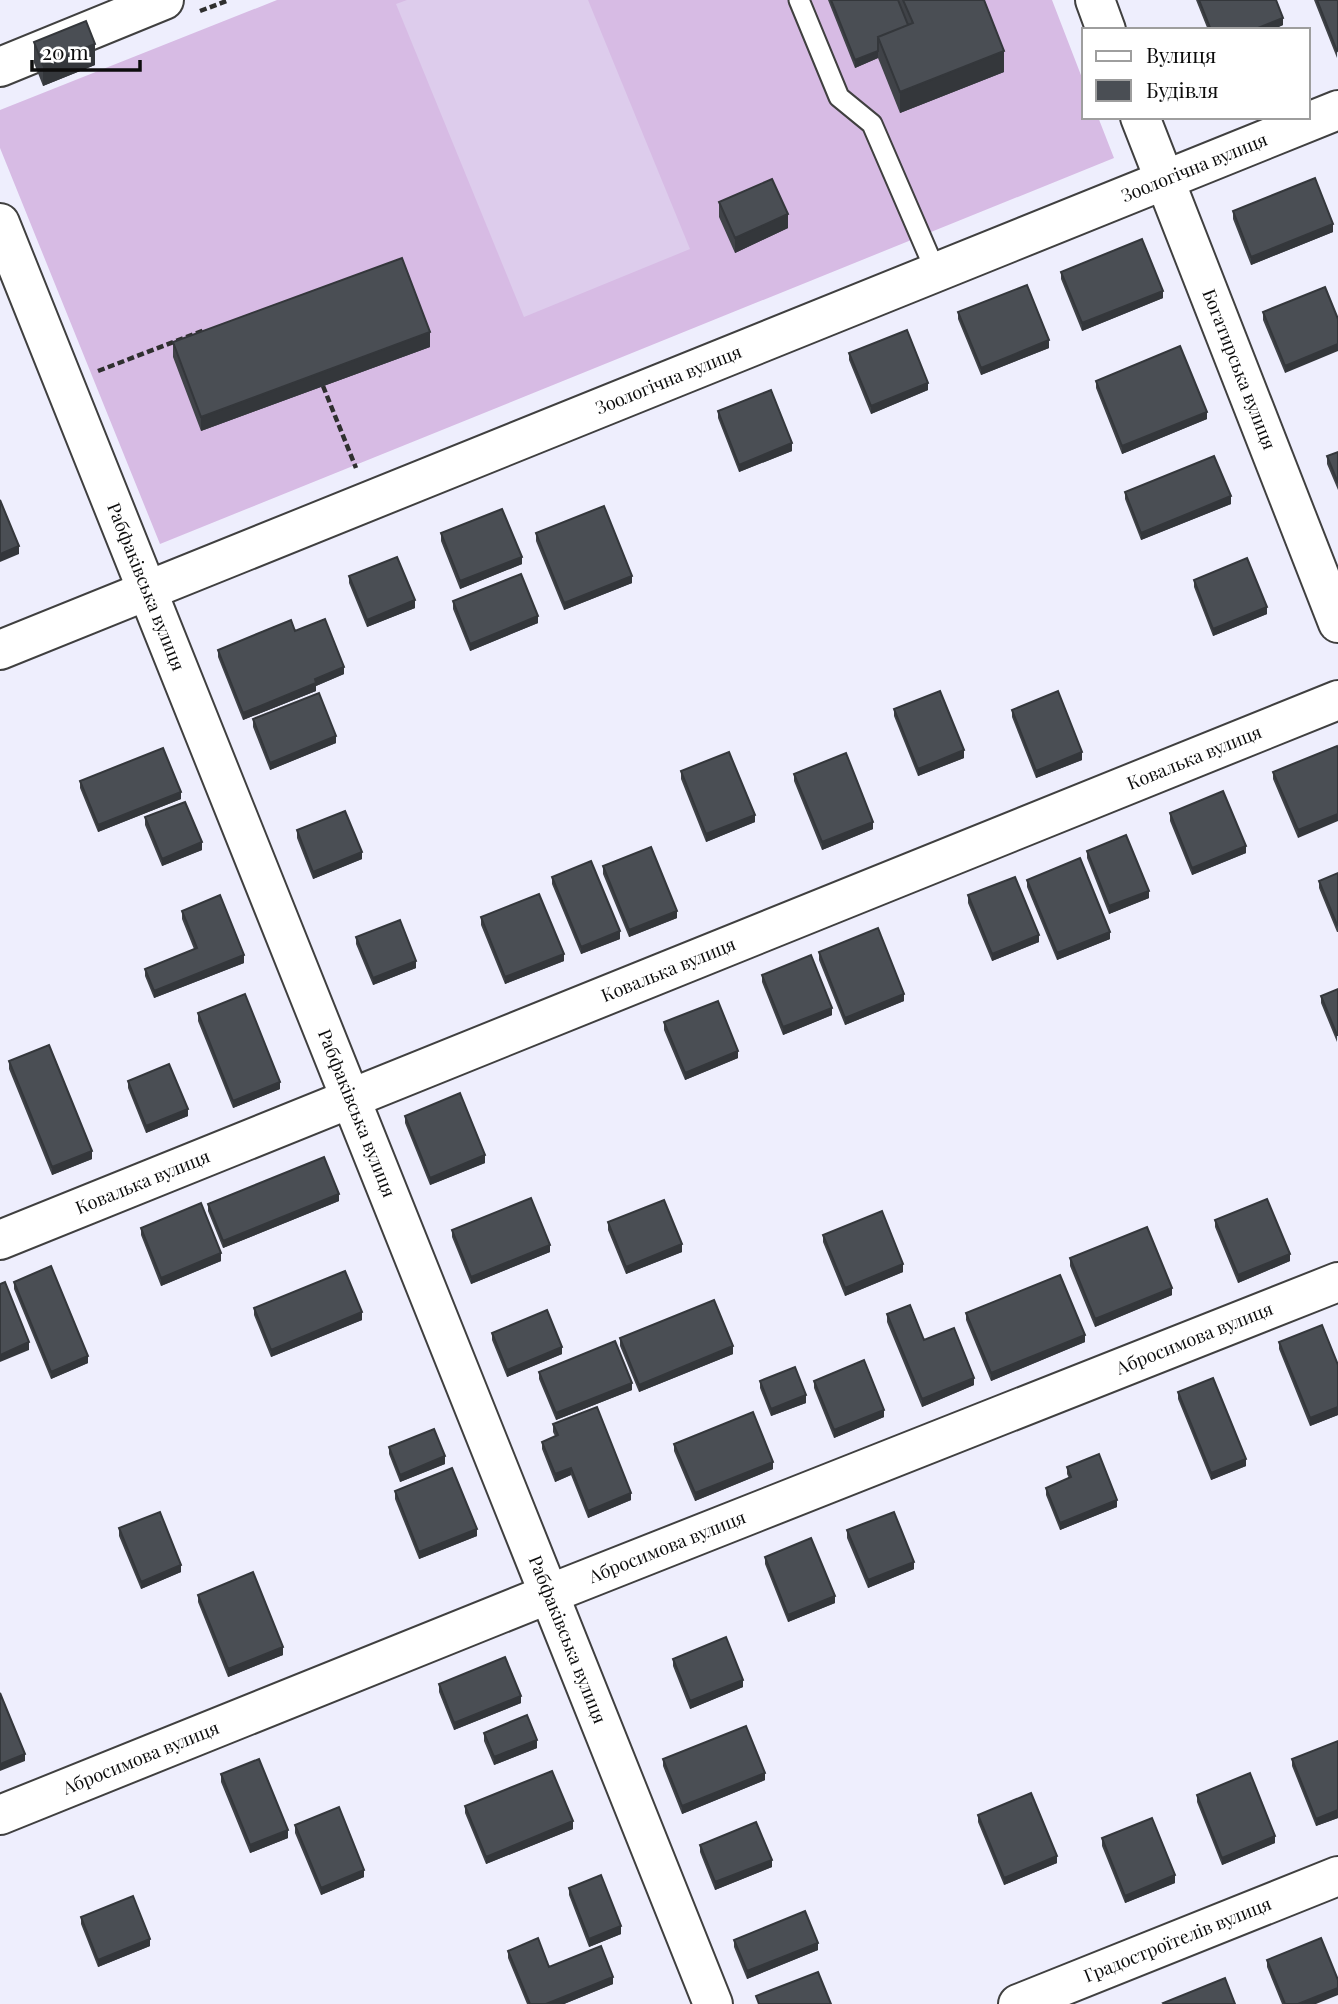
<svg xmlns="http://www.w3.org/2000/svg" width="1338" height="2004" font-family="'Playfair Display',serif">
<style>
.garden{fill:#d7bbe4}
.pitch{fill:#ddccec}
.lines{fill:none;stroke-linecap:round;stroke-linejoin:round}
.service-casing{stroke:#404040;stroke-width:23}
.minor-casing{stroke:#404040;stroke-width:42}
.path{stroke:#2f2f2f;stroke-width:4.5;stroke-dasharray:7 3.5;stroke-linecap:butt}
.service{stroke:#fff;stroke-width:19}
.minor{stroke:#fff;stroke-width:38}
.wall{fill:#404348}
.shaded-wall{fill:#34373b}
.building{fill:#4a4e54;stroke:#34373b;stroke-width:2}
.labels{text-anchor:middle;stroke-width:7;stroke-linejoin:round;paint-order:stroke}
.street-label{font-size:18px;fill:#0d0d0d;stroke:#fff}
</style>
<rect width="100%" height="100%" fill="#eeeefd"/>
<path class="garden" d="M277,0H1052L1084,83V117H1098L1114,158L160,544L0,148V110Z"/>
<path class="pitch" d="M407,0H588L690,249L524,317L396,4Z"/>
<g class="lines">
<defs>
<path id="service" d="M799,0L839,97L872,124L936,272"/>
<g id="minor">
<path d="M1095,0L1106,30"/>
<path d="M0,67L164,0"/>
<path id="s1" d="M1140,117L1338,623"/>
<path id="s2" d="M0,223L713,2004"/>
<path id="s3" d="M0,650L1338,110"/>
<path id="s4" d="M0,1240L1338,700"/>
<path id="s5" d="M0,1815L549,1594L1338,1282"/>
<path id="s6" d="M1018,2004L1338,1876"/>
</g>
</defs>
<use href="#service" class="service-casing"/>
<use href="#minor" class="minor-casing"/>
<path class="path" d="M200,11L229,0
M98,371L205,330
M323,386L356,468"/>
<use href="#service" class="service"/>
<use href="#minor" class="minor"/>
</g>
<path class="wall" d="M828,0H984L1004,72L900,113L878,58L855,68Z
M1196,0H1276L1283,25L1272,30H1208Z
M1314,0H1338L1337,58Z
M34,42L95,65L43,86L34,63Z
M719,202L788,228L735,253L719,217Z
M1233,211L1333,232L1251,265L1233,219Z
M1061,272L1163,298L1082,331L1061,279Z
M1325,287L1285,373L1263,320V312Z
M958,312L1049,348L981,375L958,319Z
M173,342L430,347L201,431L173,357Z
M849,353L928,390L871,414L849,360Z
M1096,381L1207,419L1122,454L1096,388Z
M718,411L792,451L739,472L718,418Z
M1338,452V490L1327,464V456Z
M1125,492L1231,504L1141,540L1125,499Z
M441,533L522,564L460,589L441,541Z
M536,533L632,583L564,610L536,541Z
M349,576L415,608L367,627L349,583Z
M1194,580L1267,614L1213,636L1194,587Z
M453,601L538,623L470,651L453,609Z
M295,631L344,674L316,686V691L243,720L218,657V650Z
M894,709L964,758L918,776L894,716Z
M1012,710L1082,760L1036,778L1012,717Z
M253,719L336,743L270,770L253,727Z
M1337,746L1298,838L1273,779V772Z
M681,771L755,822L706,842L681,779Z
M794,774L873,829L822,850L794,781Z
M80,781L181,799L98,832L80,788Z
M1170,813L1246,853L1192,875L1170,821Z
M145,817L202,850L162,866L145,825Z
M297,830L362,859L313,879L297,838Z
M1087,851L1149,898L1109,914L1087,858Z
M603,866L677,918L629,937L603,874Z
M1338,873V932H1337L1319,888V881Z
M552,877L620,939L581,954L552,884Z
M1027,880L1110,939L1057,960L1027,887Z
M968,895L1039,942L992,961L968,903Z
M182,911L244,963L154,998L145,976V969L194,949L182,919Z
M481,917L564,961L505,984L481,925Z
M356,937L416,968L373,985L356,944Z
M819,952L904,1001L845,1025L819,960Z
M762,975L832,1015L783,1035L762,982Z
M1338,989L1337,1042L1321,1003V996Z
M198,1013L280,1089L233,1108L198,1021Z
M664,1022L738,1058L685,1080L664,1030Z
M9,1061L92,1159L52,1175L9,1069Z
M128,1081L188,1116L146,1133L128,1088Z
M405,1116L485,1163L430,1185L405,1123Z
M339,1201L223,1248L208,1211V1204Z
M1215,1220L1290,1261L1238,1283L1215,1227Z
M608,1222L682,1252L626,1274L608,1230Z
M141,1228L221,1261L161,1286L141,1235Z
M452,1230L550,1252L471,1284L452,1237Z
M823,1235L903,1272L845,1296L823,1242Z
M1070,1258L1172,1295L1095,1327L1070,1266Z
M14,1282L88,1363L51,1379L14,1289Z
M254,1308L362,1320L271,1357L254,1315Z
M966,1313L1085,1342L991,1381L966,1320Z
M887,1314L924,1340L974,1385L922,1407L887,1322Z
M492,1333L562,1354L507,1377L492,1340Z
M620,1338L733,1354L639,1392L620,1346Z
M1279,1342L1338,1365V1415L1310,1426L1279,1349Z
M539,1372L632,1390L556,1420L539,1379Z
M760,1381L806,1403L771,1416L760,1388Z
M814,1381L884,1417L834,1438L814,1388Z
M1178,1392L1246,1466L1211,1480L1178,1399Z
M553,1424L631,1500L588,1518L571,1475L555,1482L542,1449V1442L555,1436L553,1432Z
M674,1444L773,1469L695,1501L674,1451Z
M389,1447L445,1464L400,1482L389,1454Z
M1067,1467L1117,1507L1060,1530L1046,1495V1488L1069,1478L1067,1474Z
M395,1491L477,1536L419,1559L395,1499Z
M119,1528L181,1572L141,1589L119,1536Z
M847,1530L914,1569L868,1588L847,1538Z
M765,1557L835,1603L788,1622L765,1564Z
M198,1595L283,1655L228,1677L198,1602Z
M673,1659L743,1687L690,1709L673,1666Z
M439,1684L521,1703L454,1730L439,1692Z
M484,1733L537,1748L494,1765L484,1741Z
M1338,1741V1818L1316,1826L1292,1766V1759Z
M663,1759L765,1780L682,1814L663,1766Z
M221,1774L288,1838L250,1853L221,1782Z
M1197,1795L1275,1843L1222,1865L1197,1802Z
M465,1806L573,1829L486,1864L465,1813Z
M978,1815L1057,1863L1004,1885L978,1822Z
M295,1825L364,1877L321,1895L295,1833Z
M1102,1838L1175,1883L1125,1903L1102,1846Z
M700,1845L772,1867L715,1890L700,1852Z
M569,1888L621,1934L589,1947L569,1895Z
M81,1917L150,1946L98,1967L81,1924Z
M734,1940L818,1950L747,1979L734,1947Z
M508,1951L549,1967L613,1984L564,2004H527L508,1958Z
M1267,1960L1316,2004H1282L1267,1967Z"/>
<path class="shaded-wall" d="M1283,18V25L1272,30H1253Z
M95,44V65L43,86V65Z
M878,51V58L855,68V60Z
M1004,51V72L900,113V92Z
M788,214V228L735,253V238Z
M1333,224V232L1251,265V257Z
M1163,291V298L1082,331V323Z
M430,332V347L201,431V417Z
M1049,340V348L981,375V368Z
M1338,344V351L1285,373V366Z
M928,383V390L871,414V406Z
M1207,412V419L1122,454V446Z
M792,443V451L739,472V465Z
M1231,496V504L1141,540V533Z
M19,546V554L0,562V554Z
M522,557V564L460,589V581Z
M632,576V583L564,610V603Z
M415,600V608L367,627V620Z
M1267,607V614L1213,636V629Z
M538,616V623L470,651V644Z
M344,667V674L316,686V691L243,720V713L315,679Z
M336,736V743L270,770V763Z
M964,750V758L918,776V769Z
M1082,752V760L1036,778V771Z
M181,792V799L98,832V825Z
M1338,814V821L1298,838V830Z
M755,815V822L706,842V834Z
M873,822V829L822,850V842Z
M202,842V850L162,866V859Z
M1246,846V853L1192,875V868Z
M362,852V859L313,879V872Z
M1149,891V898L1109,914V906Z
M677,911V918L629,937V930Z
M620,931V939L581,954V947Z
M1110,932V939L1057,960V953Z
M1039,935V942L992,961V954Z
M564,954V961L505,984V977Z
M244,955V963L154,998V991Z
M416,961V968L373,985V978Z
M904,994V1001L845,1025V1018Z
M832,1008V1015L783,1035V1027Z
M738,1051V1058L685,1080V1073Z
M280,1082V1089L233,1108V1101Z
M188,1109V1116L146,1133V1126Z
M92,1151V1159L52,1175V1167Z
M485,1155V1163L430,1185V1178Z
M339,1194V1201L223,1248V1241Z
M682,1244V1252L626,1274V1267Z
M550,1245V1252L471,1284V1277Z
M221,1253V1261L161,1286V1278Z
M1290,1254V1261L1238,1283V1275Z
M903,1264V1272L845,1296V1288Z
M1172,1288V1295L1095,1327V1319Z
M362,1312V1320L271,1357V1350Z
M1085,1335V1342L991,1381V1373Z
M29,1342V1350L0,1362V1355Z
M733,1346V1354L639,1392V1385Z
M562,1347V1354L507,1377V1370Z
M88,1356V1363L51,1379V1372Z
M974,1378V1385L922,1407V1399Z
M632,1383V1390L556,1420V1413Z
M806,1395V1403L771,1416V1409Z
M1338,1407V1415L1310,1426V1418Z
M884,1410V1417L834,1438V1430Z
M445,1456V1464L400,1482V1475Z
M1246,1459V1466L1211,1480V1473Z
M773,1462V1469L695,1501V1493Z
M571,1468V1475L555,1482V1474Z
M631,1493V1500L588,1518V1511Z
M1117,1500V1507L1060,1530V1523Z
M477,1529V1536L419,1559V1552Z
M914,1562V1569L868,1588V1580Z
M181,1565V1572L141,1589V1582Z
M835,1596V1603L788,1622V1615Z
M283,1647V1655L228,1677V1669Z
M743,1680V1687L690,1709V1701Z
M521,1696V1703L454,1730V1723Z
M537,1740V1748L494,1765V1757Z
M25,1754V1761L0,1771V1764Z
M765,1773V1780L682,1814V1806Z
M1338,1810V1818L1316,1826V1819Z
M573,1821V1829L486,1864V1857Z
M288,1830V1838L250,1853V1845Z
M1275,1836V1843L1222,1865V1858Z
M1057,1856V1863L1004,1885V1878Z
M772,1860V1867L715,1890V1882Z
M364,1870V1877L321,1895V1888Z
M1175,1875V1883L1125,1903V1896Z
M621,1926V1934L589,1947V1939Z
M150,1939V1946L98,1967V1960Z
M818,1943V1950L747,1979V1971Z
M613,1977V1984L564,2004H546Z
M1338,1988V1995L1316,2004H1298Z"/>
<path class="building" d="M831,0H898L908,25L878,37V51L855,60Z
M903,0H984L1004,51L900,92L878,37L913,23Z
M1199,0H1276L1283,18L1253,30H1211Z
M1317,0H1338V50L1337,51Z
M86,21L95,44L43,65L34,42Z
M1315,178L1333,224L1251,257L1233,211Z
M772,179L788,214L735,238L719,202Z
M1142,239L1163,291L1082,323L1061,272Z
M402,258L430,332L201,417L173,342Z
M1027,285L1049,340L981,368L958,312Z
M1325,287L1338,319V344L1285,366L1263,312Z
M907,330L928,383L871,406L849,353Z
M1180,346L1207,412L1122,446L1096,381Z
M771,390L792,443L739,465L718,411Z
M1338,452V483L1327,456Z
M1214,456L1231,496L1141,533L1125,492Z
M0,500L19,546L0,554Z
M604,506L632,576L564,603L536,533Z
M502,509L522,557L460,581L441,533Z
M397,557L415,600L367,620L349,576Z
M1247,558L1267,607L1213,629L1194,580Z
M521,574L538,616L470,644L453,601Z
M325,619L344,667L315,679L316,683L243,713L218,650L291,620L295,631Z
M940,691L964,750L918,769L894,709Z
M1058,691L1082,752L1036,771L1012,710Z
M319,693L336,736L270,763L253,719Z
M1337,746L1338,749V814L1298,830L1273,772Z
M163,748L181,792L98,825L80,781Z
M729,752L755,815L706,834L681,771Z
M846,753L873,822L822,842L794,774Z
M1223,791L1246,846L1192,868L1170,813Z
M185,802L202,842L162,859L145,817Z
M345,811L362,852L313,872L297,830Z
M1126,835L1149,891L1109,906L1087,851Z
M651,847L677,911L629,930L603,866Z
M1080,858L1110,932L1057,953L1027,880Z
M591,861L620,931L581,947L552,877Z
M1338,873V924L1337,925L1319,881Z
M1015,877L1039,935L992,954L968,895Z
M539,894L564,954L505,977L481,917Z
M220,895L244,955L154,991L145,969L197,948L182,911Z
M400,920L416,961L373,978L356,937Z
M878,928L904,994L845,1018L819,952Z
M811,955L832,1008L783,1027L762,975Z
M1338,989V1035H1337L1321,996Z
M245,994L280,1082L233,1101L198,1013Z
M718,1001L738,1051L685,1073L664,1022Z
M49,1045L92,1151L52,1167L9,1061Z
M169,1064L188,1109L146,1126L128,1081Z
M460,1093L485,1155L430,1178L405,1116Z
M324,1157L339,1194L223,1241L208,1204Z
M531,1198L550,1245L471,1277L452,1230Z
M1267,1199L1290,1254L1238,1275L1215,1220Z
M664,1200L682,1244L626,1267L608,1222Z
M201,1203L221,1253L161,1278L141,1228Z
M882,1211L903,1264L845,1288L823,1235Z
M1147,1227L1172,1288L1095,1319L1070,1258Z
M51,1266L88,1356L51,1372L14,1282Z
M345,1271L362,1312L271,1350L254,1308Z
M1060,1275L1085,1335L991,1373L966,1313Z
M5,1282L29,1342L0,1355V1284Z
M714,1300L733,1346L639,1385L620,1338Z
M910,1305L924,1340L954,1328L974,1378L922,1399L887,1314Z
M547,1310L562,1347L507,1370L492,1333Z
M1322,1325L1338,1365V1407L1310,1418L1279,1342Z
M615,1341L632,1383L556,1413L539,1372Z
M864,1360L884,1410L834,1430L814,1381Z
M795,1367L806,1395L771,1409L760,1381Z
M1213,1378L1246,1459L1211,1473L1178,1392Z
M597,1407L631,1493L588,1511L571,1468L555,1474L542,1442L558,1435L553,1424Z
M753,1412L773,1462L695,1493L674,1444Z
M434,1429L445,1456L400,1475L389,1447Z
M1099,1454L1117,1500L1060,1523L1046,1488L1071,1477L1067,1467Z
M452,1468L477,1529L419,1552L395,1491Z
M160,1512L181,1565L141,1582L119,1528Z
M894,1512L914,1562L868,1580L847,1530Z
M811,1538L835,1596L788,1615L765,1557Z
M253,1572L283,1647L228,1669L198,1595Z
M726,1637L743,1680L690,1701L673,1659Z
M505,1657L521,1696L454,1723L439,1684Z
M0,1693L25,1754L0,1764Z
M527,1715L537,1740L494,1757L484,1733Z
M746,1726L765,1773L682,1806L663,1759Z
M1338,1741V1810L1316,1819L1292,1759Z
M259,1759L288,1830L250,1845L221,1774Z
M552,1771L573,1821L486,1857L465,1806Z
M1250,1773L1275,1836L1222,1858L1197,1795Z
M1031,1793L1057,1856L1004,1878L978,1815Z
M339,1807L364,1870L321,1888L295,1825Z
M1152,1818L1175,1875L1125,1896L1102,1838Z
M756,1822L772,1860L715,1882L700,1845Z
M601,1875L621,1926L589,1939L569,1888Z
M133,1896L150,1939L98,1960L81,1917Z
M805,1911L818,1943L747,1971L734,1940Z
M538,1938L549,1967L601,1946L613,1977L546,2004H530L508,1951Z
M1321,1938L1338,1980V1988L1298,2004H1285L1267,1960Z
M818,1972L831,2004H759L756,1996Z
M1225,1978L1235,2004H1164L1163,2003Z"/>
<g class="labels">
<g class="street-label">
<text dy="6" stroke="none"><textPath href="#s3" startOffset="1288">Зоологічна вулиця</textPath></text>
<text dy="6" stroke="none"><textPath href="#s1" startOffset="271">Богатирська вулиця</textPath></text>
<text dy="6" stroke="none"><textPath href="#s3" startOffset="721">Зоологічна вулиця</textPath></text>
<text dy="6" stroke="none"><textPath href="#s2" startOffset="392">Рабфаківська вулиця</textPath></text>
<text dy="6" stroke="none"><textPath href="#s4" startOffset="1288">Ковалька вулиця</textPath></text>
<text dy="6" stroke="none"><textPath href="#s4" startOffset="721">Ковалька вулиця</textPath></text>
<text dy="6" stroke="none"><textPath href="#s2" startOffset="959">Рабфаківська вулиця</textPath></text>
<text dy="6" stroke="none"><textPath href="#s4" startOffset="154">Ковалька вулиця</textPath></text>
<text dy="6" stroke="none"><textPath href="#s5" startOffset="1286">Абросимова вулиця</textPath></text>
<text dy="6" stroke="none"><textPath href="#s5" startOffset="719">Абросимова вулиця</textPath></text>
<text dy="6" stroke="none"><textPath href="#s2" startOffset="1526">Рабфаківська вулиця</textPath></text>
<text dy="6" stroke="none"><textPath href="#s5" startOffset="152">Абросимова вулиця</textPath></text>
<text dy="6" stroke="none"><textPath href="#s6" startOffset="172">Градостроїтелiв вулиця</textPath></text>
</g>
</g>
<rect x="1082" y="28" width="228" height="91" fill="#ffffff" stroke="#9e9e9e" stroke-width="2"/>
<rect x="1096" y="51" width="35" height="10" fill="#ffffff" stroke="#9e9e9e" stroke-width="2"/>
<text x="1146" y="63" font-size="21" fill="#0d0d0d">Вулиця</text>
<rect x="1096" y="80" width="35" height="21" fill="#4a4e54" stroke="#9e9e9e" stroke-width="2"/>
<text x="1146" y="98" font-size="21" fill="#0d0d0d">Будівля</text>
<path d="M32 60v10h108v-10" fill="none" stroke="#0d0d0d" stroke-width="3.5"/>
<text x="42" y="60" font-size="21" fill="#0d0d0d" stroke="#ffffff" stroke-width="5" paint-order="stroke">20 m</text>
</svg>
